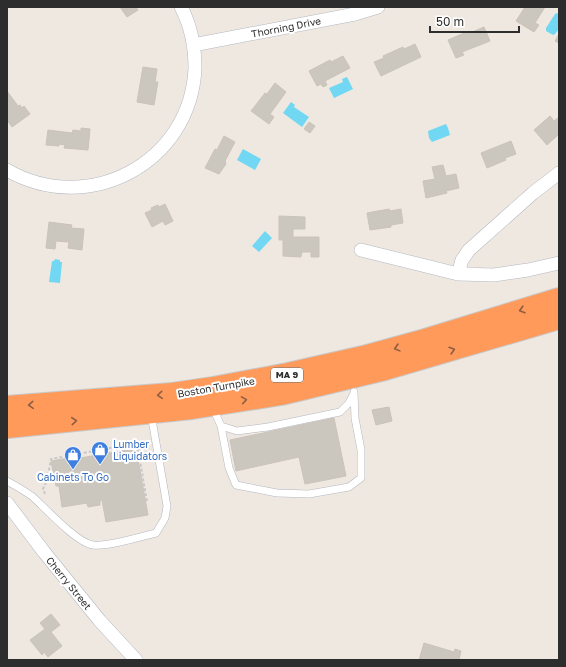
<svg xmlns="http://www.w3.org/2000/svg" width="566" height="667" font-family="'Golos Text',sans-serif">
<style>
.water{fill:#71d7f3}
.building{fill:#cbc6be;stroke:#cbc3b9}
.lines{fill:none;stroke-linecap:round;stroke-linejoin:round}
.lane-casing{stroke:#b3b7c1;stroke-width:8}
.street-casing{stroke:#b3b7c1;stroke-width:14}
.highway-casing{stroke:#c8c8c8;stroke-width:24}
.path{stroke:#c8c8c8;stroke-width:2;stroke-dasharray:3 2;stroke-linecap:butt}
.lane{stroke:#fff;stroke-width:7}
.street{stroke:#fff;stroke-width:13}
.highway{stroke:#ff9a5b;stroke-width:22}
.oneway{stroke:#8c5e42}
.labels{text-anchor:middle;stroke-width:4;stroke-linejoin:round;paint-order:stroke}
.shield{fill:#fff;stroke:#6c6c6c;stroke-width:1}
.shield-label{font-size:9px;font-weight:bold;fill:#2d2d2d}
.street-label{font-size:10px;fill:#2d2d2d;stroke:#fff}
.shop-label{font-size:10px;fill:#366cbe;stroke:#fff;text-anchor:start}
</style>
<rect width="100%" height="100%" fill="#efe8e0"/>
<path class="water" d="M557,13L559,14V29L555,34L553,35L546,31V28L555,14Z
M347,77L353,89L334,98L329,88L343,82L342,79Z
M291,102L295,105L294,107L309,117L302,127L283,113Z
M446,124L448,128L450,135L432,142L429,138L428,131Z
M243,149L261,159L255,170L237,160Z
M265,231L272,238L259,252L252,246Z
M55,259L60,260V262H62L60,283L49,282L52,261H54Z"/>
<path class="building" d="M120,7H136L138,10L127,17Z
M525,7H545L535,23L539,25L534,32L516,21Z
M484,27L490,41L462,52L464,55L456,58L448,40L469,31L470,33Z
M559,34V43L555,41Z
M415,44L421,57L381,76L374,62L384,58L383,56L403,47L404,49Z
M343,56L350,68L325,81L327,85L323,87L321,84L317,86L309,71L330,60L331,62Z
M143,67L157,69L155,82H158L154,105L137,102Z
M275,83L286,92L270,114L274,117L269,124L251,111L265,93L267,94Z
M7,91L18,106L20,105L22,108L24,106L30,114L12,127L7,120Z
M550,116L554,121L559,117V134L547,145L534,130Z
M309,122L315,126L310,133L304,129Z
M81,128L90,129L88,150L64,148L65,145L59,144V146L46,145L48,130L72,133L73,130L81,131Z
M224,136L235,142L225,161L226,164L219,174L205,168L215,149L217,150Z
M511,141L516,154L505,158L506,160L487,168L481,153Z
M443,165L446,176L456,174L459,188L446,191L447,193L426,198L423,181L435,179L432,167Z
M165,204L173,221L165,225L163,221L152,227L145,213L152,210L151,208L158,205L159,207Z
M389,209L390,211L401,209L403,223L391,225V227L370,230L367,213Z
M279,216L305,217V229H293V237H319V257H311V252H302L301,257L283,256V240H279Z
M49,222L72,225L71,228L84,229L82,250L68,248L69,242L56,241L55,249L46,248Z
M389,407L392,421L376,425L372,410Z
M334,418L346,476L305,484L299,457L236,471L230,440Z
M136,448L148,515L106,522L102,500L100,501V505L88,507L87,503L62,507L59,486H56L51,461L74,457L75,459Z
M51,614L60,625L51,632L62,646L48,657L44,652L42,655L30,640L45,629L40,623Z
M424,643L454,652L455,649L461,651L459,660H419Z"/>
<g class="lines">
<defs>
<path id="lane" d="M213,408L221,426L237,431L268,427L340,412L349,403L353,395
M221,426L229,468L236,485L277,493L309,494L349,487L361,478V450L355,418L354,392
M7,481C16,486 25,491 33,497C46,509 77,543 93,545C108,547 140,537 156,533L165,518L167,506L151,414"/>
<path id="street" d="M193,45L355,14L378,7
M7,170C88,217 191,163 195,68C195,47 191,26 181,7
M361,250L458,274L494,275L528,270L559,263
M458,274L462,260L469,250L533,193L559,173
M7,503L44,552L100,621L136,660"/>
<path id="highway" d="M7,407L172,394L213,388L288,374L363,357L425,340L559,299
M7,427L192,408L281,394L385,369L559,318"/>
</defs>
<use href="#lane" class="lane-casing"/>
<use href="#street" class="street-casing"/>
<use href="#highway" class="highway-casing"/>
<path class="path" d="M124,445L125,450
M138,450L149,448
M45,494L43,489L47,480L51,459L137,443L147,502"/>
<use href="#lane" class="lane"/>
<use href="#street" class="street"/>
<use href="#highway" class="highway"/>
</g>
<defs><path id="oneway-chevron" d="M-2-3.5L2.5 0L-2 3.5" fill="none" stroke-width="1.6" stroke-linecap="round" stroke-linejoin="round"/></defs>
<g class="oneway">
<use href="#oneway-chevron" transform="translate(522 310) rotate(163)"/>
<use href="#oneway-chevron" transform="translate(397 348) rotate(165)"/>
<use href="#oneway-chevron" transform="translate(452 350) rotate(-17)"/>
<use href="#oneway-chevron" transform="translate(160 395) rotate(175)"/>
<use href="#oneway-chevron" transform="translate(244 400) rotate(-9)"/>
<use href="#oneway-chevron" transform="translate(31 405) rotate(176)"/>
<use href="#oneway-chevron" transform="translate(74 421) rotate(-5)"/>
</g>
<defs>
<symbol id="shop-pin" viewBox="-11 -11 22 30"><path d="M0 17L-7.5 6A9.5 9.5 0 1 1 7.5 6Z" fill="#3f7fe0" stroke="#fff"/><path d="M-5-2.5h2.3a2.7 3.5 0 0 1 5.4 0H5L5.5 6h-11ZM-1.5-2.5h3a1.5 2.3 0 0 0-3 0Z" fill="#fff"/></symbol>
</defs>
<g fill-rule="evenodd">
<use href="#shop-pin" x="90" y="440" width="20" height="27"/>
<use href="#shop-pin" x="63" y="445" width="20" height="27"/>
</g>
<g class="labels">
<rect class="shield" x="271" y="368" width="32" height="14" rx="3"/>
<g class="shield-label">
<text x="287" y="378">MA 9</text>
</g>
<g class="street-label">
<text transform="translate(286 27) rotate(-11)" y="4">Thorning Drive</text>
<text transform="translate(216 387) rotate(-10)" y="4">Boston Turnpike</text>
<text transform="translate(69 583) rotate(51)" y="4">Cherry Street</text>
</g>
<g class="shop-label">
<text x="113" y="448">Lumber<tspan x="113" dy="12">Liquidators</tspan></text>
<text x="73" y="481" text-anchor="middle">Cabinets To Go</text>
</g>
</g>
<rect width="566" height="667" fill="none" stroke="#2d2d2d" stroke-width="16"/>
<path d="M430 26v6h89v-6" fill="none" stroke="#2d2d2d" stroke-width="2"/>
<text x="436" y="26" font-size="12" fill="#2d2d2d" stroke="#ffffff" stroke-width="3" paint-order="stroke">50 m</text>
</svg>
